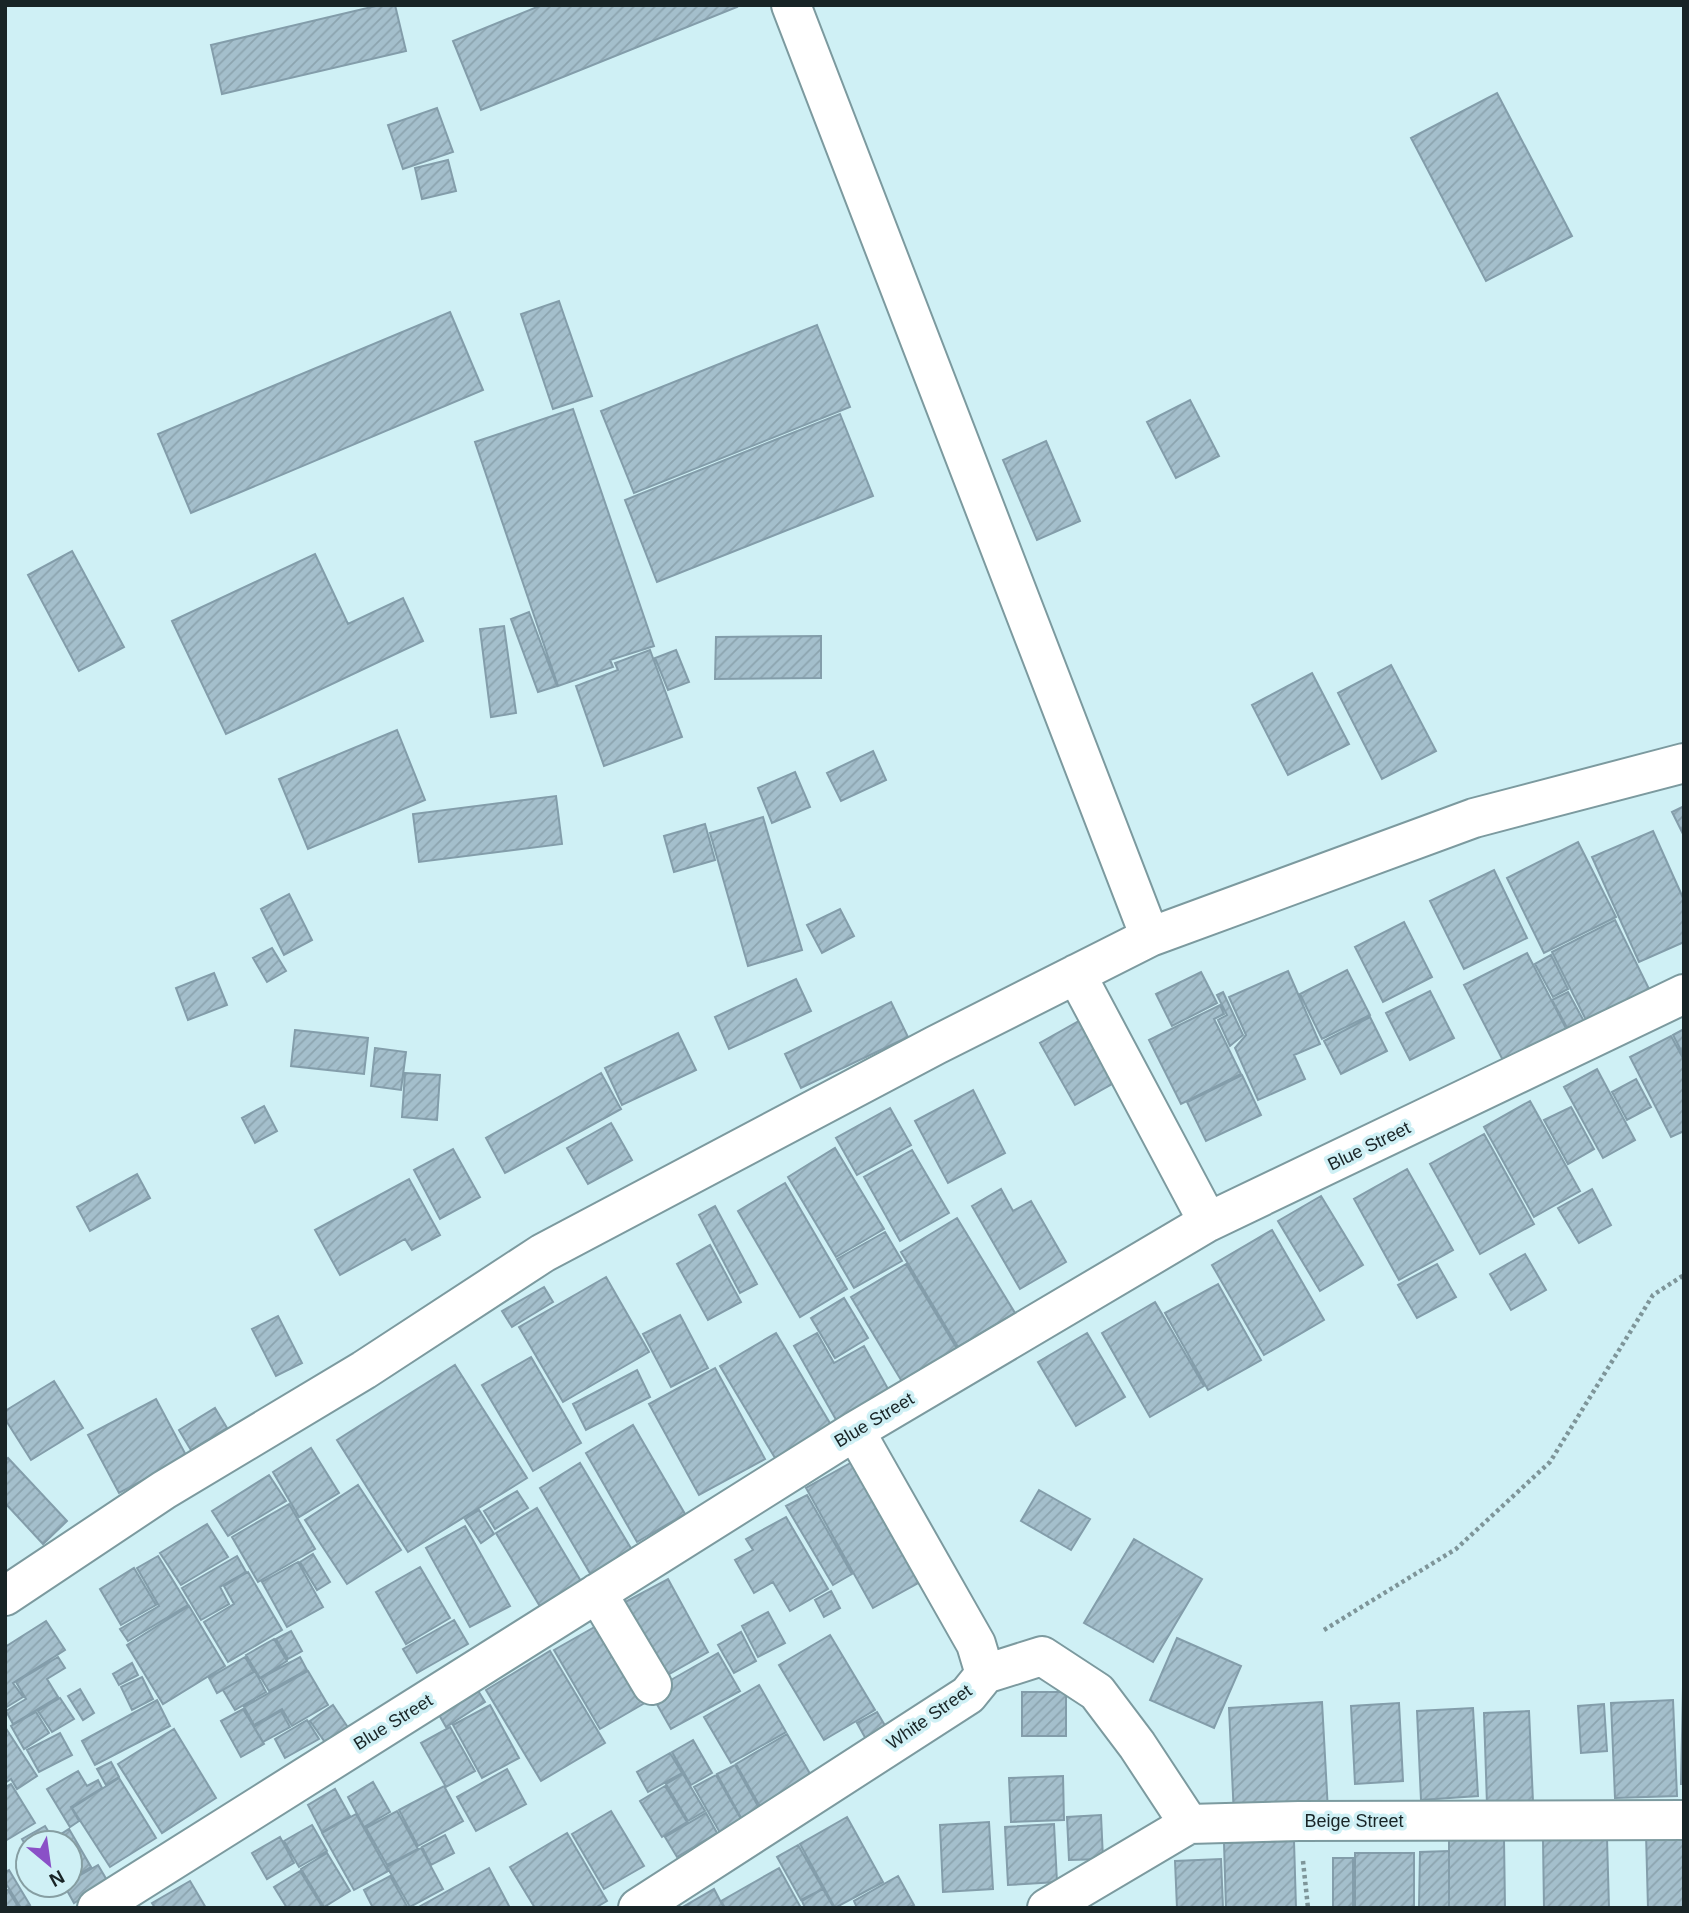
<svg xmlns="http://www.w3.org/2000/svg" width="1689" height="1913" font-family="Helvetica,sans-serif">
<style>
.building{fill:url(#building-hatch);stroke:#839daa;stroke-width:2}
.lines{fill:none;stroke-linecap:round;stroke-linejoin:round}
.minor-casing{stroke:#7c9a9f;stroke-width:42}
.path{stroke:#7e9599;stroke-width:4.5;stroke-dasharray:3.5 3.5;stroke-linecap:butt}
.minor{stroke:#fff;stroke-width:38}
.labels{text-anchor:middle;stroke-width:7;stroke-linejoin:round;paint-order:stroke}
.street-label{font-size:18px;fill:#182426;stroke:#cff0f5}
</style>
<defs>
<pattern id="building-hatch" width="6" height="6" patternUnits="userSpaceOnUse" patternTransform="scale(1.75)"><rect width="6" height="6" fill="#a4bfcc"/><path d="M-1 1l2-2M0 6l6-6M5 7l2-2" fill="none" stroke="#8ca4af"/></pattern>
</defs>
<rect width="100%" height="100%" fill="#cff0f5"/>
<path class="building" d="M380,5H395L406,51L222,94L211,45Z
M542,5H736L737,7L481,110L453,41Z
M1497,93L1572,236L1486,281L1411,138Z
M437,108L453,152L403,169L388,125Z
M448,160L456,191L422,199L415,168Z
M559,301L592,396L553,409L521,314Z
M450,312L483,390L191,513L158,434Z
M817,325L850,407L634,493L601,411Z
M1190,400L1219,456L1176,478L1147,422Z
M573,409L654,646L610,660L613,667L558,686L475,442Z
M840,414L873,496L657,582L625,500Z
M1046,441L1080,521L1037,540L1003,460Z
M72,551L124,647L79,671L28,575Z
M315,554L348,624L403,598L423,641L226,734L172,621Z
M529,612L557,686L538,692L511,619Z
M504,626L516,713L491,717L480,629Z
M821,636V678L715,679L716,637Z
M650,650L682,737L604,766L576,686L618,670L615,663Z
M676,650L689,682L668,690L655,658Z
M1391,665L1436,751L1382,779L1338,693Z
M1312,673L1349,744L1288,775L1252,705Z
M397,730L425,800L308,849L279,779Z
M873,751L886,780L841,801L827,773Z
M795,772L810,807L772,823L758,788Z
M556,796L562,844L419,862L413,814Z
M1684,806V836L1672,812Z
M763,817L802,950L748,966L710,833Z
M705,824L715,860L674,872L664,836Z
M1653,831L1684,900V942L1639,962L1592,857Z
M1578,842L1616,917L1544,953L1507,878Z
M1494,870L1527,938L1464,969L1430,901Z
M289,894L312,940L284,955L261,909Z
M840,909L854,936L822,953L807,925Z
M1615,920L1651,993L1588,1024L1552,952Z
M1404,922L1432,977L1383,1002L1355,947Z
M272,948L286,971L267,982L253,958Z
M1527,953L1571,1038L1508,1070L1464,985Z
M1551,955L1568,989L1553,997L1535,964Z
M1347,970L1370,1015L1322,1039L1300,994Z
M1288,971L1320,1044L1294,1055L1305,1079L1258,1100L1235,1048L1246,1035L1229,997Z
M1201,972L1217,1003L1172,1026L1156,994Z
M214,973L227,1005L188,1020L176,988Z
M796,979L811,1011L729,1049L715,1017Z
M1430,991L1454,1038L1410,1060L1386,1013Z
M1223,992L1243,1035L1230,1046L1218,1020L1227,1015L1217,995Z
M1568,992L1586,1025L1570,1033L1552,1000Z
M891,1002L908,1037L801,1088L785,1054Z
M1220,1005L1224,1014L1214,1019L1241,1074L1181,1104L1149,1040Z
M1370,1017L1387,1051L1341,1074L1324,1041Z
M1084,1018L1119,1080L1075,1105L1040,1043Z
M1684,1029V1056L1673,1035Z
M295,1030L368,1038L364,1074L291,1066Z
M678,1033L696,1070L622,1105L605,1068Z
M1671,1036L1684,1060V1131L1671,1137L1630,1057Z
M375,1048L406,1052L401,1090L371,1086Z
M1597,1069L1635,1140L1603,1158L1564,1087Z
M405,1073L440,1075L437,1120L402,1117Z
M601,1073L621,1109L505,1173L486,1138Z
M1242,1075L1261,1115L1206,1141L1187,1102Z
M1636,1079L1651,1107L1627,1120L1612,1092Z
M973,1090L1005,1153L948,1183L915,1121Z
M1530,1101L1580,1191L1534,1217L1484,1127Z
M264,1106L277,1131L255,1143L242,1118Z
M1571,1107L1594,1149L1568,1164L1544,1120Z
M890,1108L911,1145L857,1175L836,1138Z
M611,1123L632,1160L588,1184L567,1148Z
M1484,1134L1534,1224L1480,1254L1430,1164Z
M835,1148L884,1229L836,1257L788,1177Z
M453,1149L480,1197L440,1219L414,1170Z
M912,1150L949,1213L900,1241L864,1177Z
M1407,1169L1453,1250L1399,1280L1354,1199Z
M137,1174L150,1198L90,1231L77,1207Z
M409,1179L440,1235L412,1250L405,1239L340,1275L315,1230Z
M785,1183L847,1289L800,1317L738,1211Z
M1001,1189L1013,1211L1031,1201L1066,1262L1020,1289L972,1206Z
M1592,1189L1611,1225L1579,1243L1558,1208Z
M1321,1196L1363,1265L1320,1291L1278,1221Z
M715,1206L757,1284L740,1293L699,1215Z
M957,1218L1015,1313L958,1347L901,1252Z
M1272,1230L1324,1320L1264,1355L1212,1265Z
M885,1232L902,1261L854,1288L837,1259Z
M710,1245L741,1302L708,1320L677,1264Z
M1525,1254L1546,1290L1511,1310L1490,1274Z
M906,1264L962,1357L907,1390L851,1297Z
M1437,1264L1456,1297L1417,1318L1398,1285Z
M606,1277L649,1352L563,1402L519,1327Z
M1218,1284L1261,1360L1208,1390L1165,1313Z
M544,1287L553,1302L512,1327L502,1311Z
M844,1298L868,1338L835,1358L811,1318Z
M1155,1302L1204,1386L1150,1417L1102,1333Z
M680,1315L708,1368L671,1387L643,1334Z
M278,1316L302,1363L276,1376L252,1329Z
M776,1333L831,1425L775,1458L720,1366Z
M817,1333L834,1363L864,1346L892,1396L839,1425L794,1346Z
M1087,1333L1125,1397L1076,1426L1038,1362Z
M531,1357L581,1443L533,1471L482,1385Z
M455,1365L527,1478L408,1552L337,1440Z
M715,1368L765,1459L699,1495L649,1404Z
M637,1370L650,1397L586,1430L573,1404Z
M54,1381L83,1428L31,1460L5,1419V1411Z
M156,1399L187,1457L119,1493L88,1435Z
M215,1408L227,1428L191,1450L179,1430Z
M633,1425L685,1514L637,1542L586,1453Z
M311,1448L339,1493L299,1517L273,1472Z
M861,1457L929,1577L873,1608L806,1488Z
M8,1458L67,1521L43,1544L5,1503V1461Z
M580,1463L632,1550L591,1575L540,1488Z
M269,1475L286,1501L228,1536L212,1511Z
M358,1485L401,1550L347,1584L305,1520Z
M1039,1490L1090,1519L1071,1550L1021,1521Z
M517,1491L528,1508L495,1529L484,1511Z
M807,1495L852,1574L833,1585L786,1506Z
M289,1504L315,1549L258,1582L232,1537Z
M537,1508L585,1588L544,1613L496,1533Z
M479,1510L494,1534L481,1543L465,1519Z
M786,1517L828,1589L790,1611L773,1582L754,1593L735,1560L753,1550L746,1539Z
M207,1524L228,1557L181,1585L160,1553Z
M465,1526L510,1606L470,1627L426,1548Z
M1134,1539L1202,1579L1153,1662L1084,1623Z
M313,1554L330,1582L317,1590L300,1562Z
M158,1556L188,1605L128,1641L120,1629L159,1606L137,1568Z
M237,1556L246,1572L220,1587L229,1604L201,1620L182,1588Z
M298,1562L323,1607L287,1627L262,1582Z
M420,1567L450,1618L406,1644L376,1592Z
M134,1568L156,1605L121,1625L100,1589Z
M248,1572L282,1630L228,1662L204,1622L234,1604L224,1586Z
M668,1579L708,1652L657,1681L616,1607Z
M831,1591L840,1608L824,1617L815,1600Z
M189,1606L225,1666L163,1704L127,1645Z
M768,1612L785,1643L758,1657L742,1626Z
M454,1620L468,1644L417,1673L403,1649Z
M46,1621L65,1650L13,1683L23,1697L5,1708V1647Z
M605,1621L650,1700L600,1729L554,1650Z
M291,1631L302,1651L288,1659L276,1639Z
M741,1632L756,1661L734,1673L718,1645Z
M830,1635L875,1710L824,1740L779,1665Z
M1177,1638L1241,1666L1214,1728L1150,1700Z
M274,1639L287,1661L260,1678L246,1655Z
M550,1651L605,1743L541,1781L486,1690Z
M718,1653L740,1691L671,1729L650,1692Z
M58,1657L65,1668L47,1679L58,1697L13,1724L6,1711L26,1699L16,1682Z
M245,1657L254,1672L217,1693L209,1678Z
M300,1657L307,1670L269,1691L261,1678Z
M132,1663L138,1675L119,1685L113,1674Z
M255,1671L266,1692L235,1710L223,1690Z
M308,1671L328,1705L292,1726L282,1709L254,1725L244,1707Z
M142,1677L153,1699L132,1710L121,1687Z
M759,1685L786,1732L731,1763L704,1717Z
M1683,1687H1684V1784H1681Z
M80,1689L94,1713L83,1720L68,1696Z
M477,1689L485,1702L446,1727L438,1713Z
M1022,1692H1066V1736H1022Z
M60,1698L74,1719L52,1732L38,1711Z
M157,1700L170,1726L95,1765L82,1741Z
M1673,1700L1677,1796L1615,1798L1611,1703Z
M1322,1702L1328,1811L1234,1817L1229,1708Z
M1399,1703L1403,1781L1355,1784L1351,1706Z
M1604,1704L1607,1751L1581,1753L1578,1706Z
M333,1705L349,1729L327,1745L310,1721Z
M490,1705L519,1758L482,1778L453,1725Z
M1473,1708L1478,1796L1421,1800L1417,1711Z
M243,1709L264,1744L241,1757L221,1721Z
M281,1711L290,1727L263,1742L254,1727Z
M1529,1711L1533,1802L1487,1805L1484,1713Z
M36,1712L49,1733L24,1749L11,1726Z
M877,1712L887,1729L867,1741L857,1723Z
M307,1720L319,1739L285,1758L275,1739Z
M5,1727L37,1776L17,1789L11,1779L5,1783Z
M450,1727L475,1771L446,1787L421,1743Z
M174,1729L216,1798L162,1833L118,1764Z
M60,1733L72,1755L39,1772L27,1750Z
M787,1734L813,1779L762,1810L736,1764Z
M693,1740L712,1773L691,1785L672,1752Z
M670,1753L682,1773L648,1792L637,1772Z
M111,1762L119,1777L106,1785L97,1769Z
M735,1765L763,1815L745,1825L717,1774Z
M507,1769L526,1804L476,1831L457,1797Z
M78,1771L87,1786L98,1780L102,1788L71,1807L79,1821L70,1827L47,1789Z
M683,1774L705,1811L688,1821L666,1784Z
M716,1775L745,1826L723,1838L694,1787Z
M1063,1776L1064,1820L1011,1822L1009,1778Z
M119,1778L156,1838L110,1867L72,1808Z
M373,1782L390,1812L364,1827L348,1797Z
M11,1784L35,1823L5,1841V1787Z
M444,1786L463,1821L418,1846L399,1810Z
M665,1786L687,1822L662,1837L640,1801Z
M335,1789L350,1816L322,1832L308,1805Z
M397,1811L418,1849L387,1865L366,1828Z
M611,1811L644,1866L604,1889L572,1834Z
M706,1813L717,1833L677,1857L665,1837Z
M356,1814L388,1871L354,1890L322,1833Z
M1101,1815L1103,1859L1069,1860L1067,1817Z
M847,1817L883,1882L835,1908L800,1844Z
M989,1822L993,1889L943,1892L940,1825Z
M1054,1824L1057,1882L1008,1885L1005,1827Z
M312,1825L327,1851L299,1867L284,1841Z
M45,1826L53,1839L69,1829L91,1867L70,1879V1843H28V1849L22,1839Z
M567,1833L607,1901L595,1908H535L510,1867Z
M1684,1833V1908H1648L1646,1834Z
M445,1835L454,1853L431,1865L422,1847Z
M280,1837L294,1863L267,1879L252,1853Z
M1607,1838L1609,1908H1544L1543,1839Z
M1449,1839H1504L1505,1908H1449Z
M1294,1841L1296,1908H1226L1224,1843Z
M798,1845L823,1889L801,1900L777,1857Z
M421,1848L443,1889L410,1907L387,1867Z
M1449,1851V1908H1419L1420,1852Z
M327,1853L350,1891L324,1907L301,1869Z
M1355,1853H1414V1908H1355Z
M1333,1858H1353V1908H1333Z
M1221,1859L1223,1908H1177L1175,1861Z
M98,1865L108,1882L74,1903L64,1885H70V1881Z
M489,1868L510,1908H417Z
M779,1868L801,1908H725L721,1901Z
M9,1870L30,1905L24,1908H21L5,1882V1872Z
M300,1871L323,1908H287L274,1887Z
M390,1876L408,1908H373L364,1890Z
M898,1876L914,1905L908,1908H857L854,1901Z
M190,1881L206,1908H155L152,1903Z
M714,1889L724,1908H681Z
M823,1889L834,1908H805L802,1901Z
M8,1890L19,1908H5V1891Z"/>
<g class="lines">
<defs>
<path id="minor" d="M791,5L1150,937
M1076,974L1208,1222
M597,1593L652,1685
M5,1596L164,1490L364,1370L543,1253L936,1045L1150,937L1474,818L1684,763
M985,1674L1042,1656L1097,1692L1137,1745L1189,1824
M97,1908L855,1431L1208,1222L1684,994
M638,1908L968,1695L985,1674L976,1644L855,1431
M1047,1908L1189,1824L1299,1821L1684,1820"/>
</defs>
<use href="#minor" class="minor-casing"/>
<path class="path" d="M1324,1630L1456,1549L1550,1462L1653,1295L1684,1275
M1303,1861L1308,1908"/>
<use href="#minor" class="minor"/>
</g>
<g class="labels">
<g class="street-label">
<text transform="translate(1369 1146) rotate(-26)" y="6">Blue Street</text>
<text transform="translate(874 1420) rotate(-31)" y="6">Blue Street</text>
<text transform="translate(929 1717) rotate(-35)" y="6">White Street</text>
<text transform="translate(393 1722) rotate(-32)" y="6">Blue Street</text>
<text x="1354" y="1827">Beige Street</text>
</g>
</g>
<rect width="1689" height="1913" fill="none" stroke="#182426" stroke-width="14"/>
<g transform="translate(49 1864) rotate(151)"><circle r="33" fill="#cff0f5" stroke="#869ea2" stroke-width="2"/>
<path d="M0-5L12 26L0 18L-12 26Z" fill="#8a50c7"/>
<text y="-10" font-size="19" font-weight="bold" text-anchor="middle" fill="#182426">N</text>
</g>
</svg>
